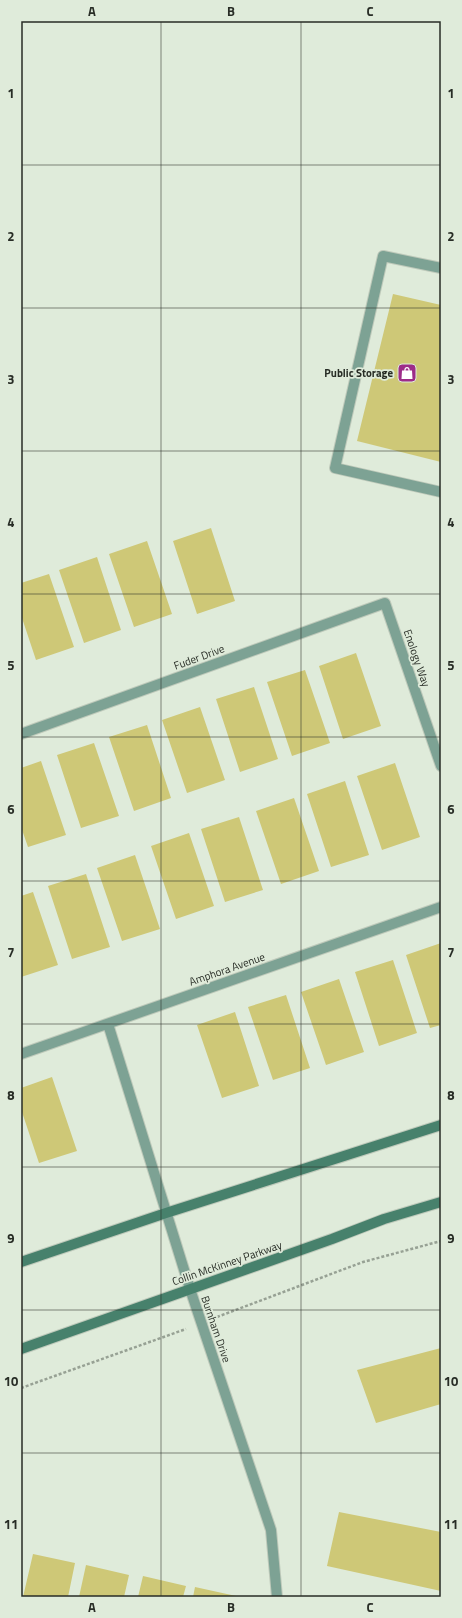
<svg xmlns="http://www.w3.org/2000/svg" width="462" height="1618" font-family="'Titillium Web',sans-serif">
<style>
.building{fill:#cec877}
.lines{fill:none;stroke-linecap:round;stroke-linejoin:round}
.lane-casing{stroke:#bec9ba;stroke-width:12}
.street-casing{stroke:#bec9ba;stroke-width:12}
.secondary-casing{stroke:#bec9ba;stroke-width:12}
.path{stroke:#97a194;stroke-width:2.5;stroke-dasharray:3 2;stroke-linecap:butt}
.lane{stroke:#7da294;stroke-width:10}
.street{stroke:#7da294;stroke-width:10}
.secondary{stroke:#47816c;stroke-width:10}
.grid{fill:none;stroke:#282d26;stroke-width:1;stroke-opacity:0.55}
.labels{text-anchor:middle;stroke-width:3.5;stroke-linejoin:round;paint-order:stroke}
.poi-label{font-size:11px;font-weight:bold;fill:#282d26;stroke:#dfebda;text-anchor:end}
.street-label{font-size:11px;fill:#282d26;stroke:#dfebda}
.neatline{fill:none;stroke:#282d26;stroke-width:1.5}
.grid-label{font-size:13px;text-anchor:middle;font-weight:bold;fill:#282d26}
</style>
<rect width="100%" height="100%" fill="#dfebda"/>
<path class="building" d="M393,294L441,305V462L357,441Z
M211,528L235,601L197,614L173,541Z
M147,541L172,614L134,627L109,554Z
M97,557L121,630L84,643L59,570Z
M49,574L74,647L36,660L21,615V583Z
M356,653L381,726L343,739L319,666Z
M305,670L330,743L292,756L267,682Z
M254,687L278,759L240,772L216,699Z
M200,707L225,780L187,793L162,720Z
M147,725L171,798L134,811L109,737Z
M94,743L119,816L81,828L57,755Z
M41,761L66,835L28,847L21,827V768Z
M395,763L420,837L382,850L357,776Z
M345,781L369,855L331,867L307,794Z
M294,798L319,871L281,884L256,811Z
M239,817L263,890L225,902L201,829Z
M189,833L214,906L176,919L151,846Z
M135,855L160,929L122,941L97,868Z
M86,874L110,947L72,959L48,886Z
M33,892L58,965L21,977V896Z
M441,943V1025L430,1028L406,955Z
M393,960L417,1033L379,1046L355,972Z
M339,979L364,1052L326,1065L301,992Z
M286,995L310,1068L273,1080L248,1007Z
M235,1012L259,1086L222,1098L197,1025Z
M52,1077L77,1151L39,1163L21,1109V1088Z
M441,1348V1404L376,1423L357,1370Z
M339,1512L441,1532V1591L327,1566Z
M33,1554L75,1563L68,1597H23Z
M86,1565L129,1575L124,1597H79Z
M143,1576L186,1586L183,1597H138Z
M195,1587L236,1596V1597H193Z"/>
<g class="lines">
<defs>
<path id="lane" d="M441,268L383,256L335,468L441,492"/>
<path id="street" d="M21,734L385,603L441,766
M108,1024L190,1289L271,1530L277,1597
M21,1054L441,907"/>
<path id="secondary" d="M21,1262L166,1213L441,1125
M21,1349L332,1239L384,1219L441,1202"/>
</defs>
<use href="#lane" class="lane-casing"/>
<use href="#street" class="street-casing"/>
<use href="#secondary" class="secondary-casing"/>
<path class="path" d="M217,1317L363,1262L441,1241
M21,1388L186,1329"/>
<use href="#lane" class="lane"/>
<use href="#street" class="street"/>
<use href="#secondary" class="secondary"/>
</g>
<path class="grid" d="M161,21V1597M301,21V1597M21,165H441M21,308H441M21,451H441M21,594H441M21,737H441M21,881H441M21,1024H441M21,1167H441M21,1310H441M21,1453H441"/>
<defs>
<symbol id="shop-square" viewBox="-11 -11 22 22"><rect x="-9" y="-9" width="18" height="18" rx="4" fill="#9d2c89" stroke="#dfebda"/><path d="M-5-2.5h2.3a2.7 3.5 0 0 1 5.4 0H5L5.5 6h-11ZM-1.5-2.5h3a1.5 2.3 0 0 0-3 0Z" fill="#fff"/></symbol>
</defs>
<g fill-rule="evenodd">
<use href="#shop-square" x="396" y="362" width="22" height="22"/>
</g>
<g class="labels">
<g class="poi-label">
<text x="393" y="377">Public Storage</text>
</g>
<g class="street-label">
<text transform="translate(199 657) rotate(-20)" y="4">Fuder Drive</text>
<text transform="translate(417 658) rotate(71)" y="4">Enology Way</text>
<text transform="translate(227 969) rotate(-19)" y="4">Amphora Avenue</text>
<text transform="translate(227 1263) rotate(-19)" y="4">Collin McKinney Parkway</text>
<text transform="translate(216 1329) rotate(71)" y="4">Burnham Drive</text>
</g>
</g>
<rect width="462" height="1618" fill="none" stroke="#dfebda" stroke-width="44"/>
<rect x="22" y="22" width="418" height="1574" class="neatline"/>
<g class="grid-label">
<text x="92" y="16">A</text>
<text x="231" y="16">B</text>
<text x="370" y="16">C</text>
<text x="11" y="98">1</text>
<text x="451" y="98">1</text>
<text x="11" y="241">2</text>
<text x="451" y="241">2</text>
<text x="11" y="384">3</text>
<text x="451" y="384">3</text>
<text x="11" y="527">4</text>
<text x="451" y="527">4</text>
<text x="11" y="670">5</text>
<text x="451" y="670">5</text>
<text x="11" y="814">6</text>
<text x="451" y="814">6</text>
<text x="11" y="957">7</text>
<text x="451" y="957">7</text>
<text x="11" y="1100">8</text>
<text x="451" y="1100">8</text>
<text x="11" y="1243">9</text>
<text x="451" y="1243">9</text>
<text x="11" y="1386">10</text>
<text x="451" y="1386">10</text>
<text x="11" y="1529">11</text>
<text x="451" y="1529">11</text>
<text x="92" y="1612">A</text>
<text x="231" y="1612">B</text>
<text x="370" y="1612">C</text>
</g>
</svg>
